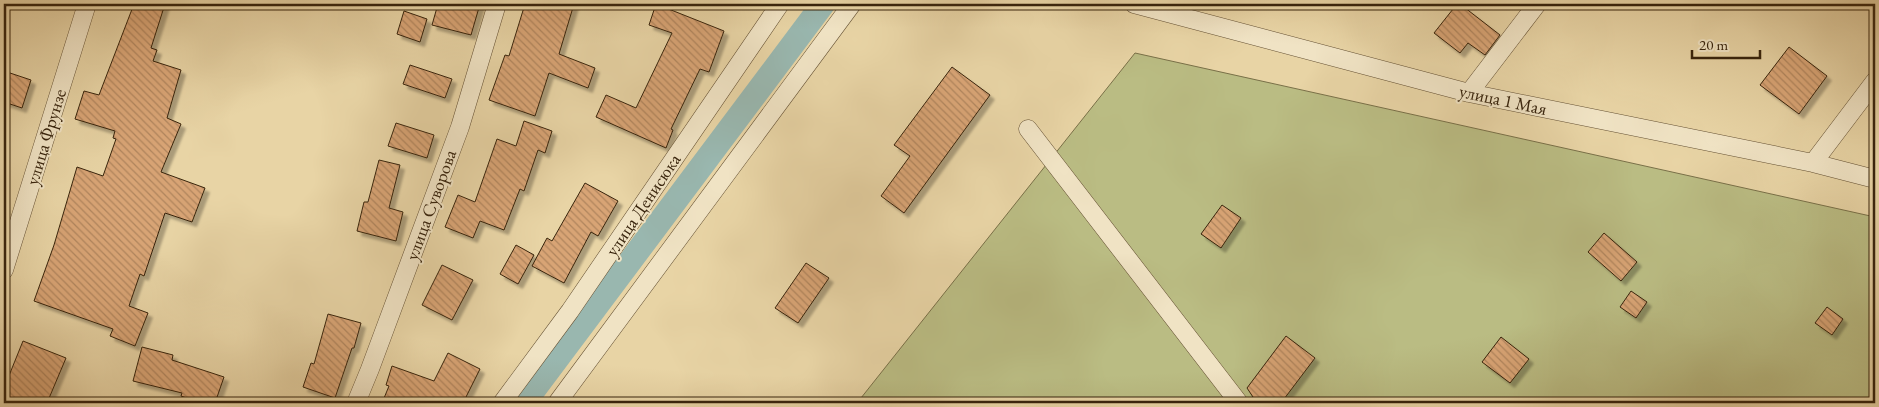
<svg xmlns="http://www.w3.org/2000/svg" width="1879" height="407" font-family="'EB Garamond',serif">
<style>
.garden{fill:#babc83;stroke:#797048}
.lines{fill:none;stroke-linecap:round;stroke-linejoin:round}
.canal{stroke:#99b7af;stroke-width:24}
.building{fill:url(#building-back-hatch);stroke:#38240d;filter:url(#shadow)}
.street-casing{stroke:#645033;stroke-width:19}
.street{stroke:#f0e3c4;stroke-width:18}
.labels{text-anchor:middle;stroke-width:4;stroke-linejoin:round;paint-order:stroke}
.street-label{font-size:18px;fill:#38240d;stroke:#f0e3c4}
</style>
<defs>
<pattern id="building-back-hatch" width="6" height="6" patternUnits="userSpaceOnUse" patternTransform="scale(1.25)"><rect width="6" height="6" fill="#d8a475"/><path d="M-1 5l2 2M0 0l6 6M5-1l2 2" fill="none" stroke="#b0855e"/></pattern>
<filter id="shadow"><feDropShadow dx="4.5" dy="4.5" stdDeviation="1" flood-color="#0004"/></filter>
</defs>
<rect width="100%" height="100%" fill="#e8d4a5"/>
<filter id="stains"><feTurbulence type="fractalNoise" baseFrequency=".004" numOctaves="4"/><feColorMatrix values="0 0 0 0 .2 0 0 0 0 .09 0 0 0 0 .02 0 0 0 .5 -.17"/></filter>
<radialGradient id="worn" r=".72"><stop offset=".6" stop-color="#630" stop-opacity="0"/><stop offset="1" stop-color="#630" stop-opacity=".3"/></radialGradient>
<path class="garden" d="M1135,53L1875,217V403H857Z"/>
<g class="lines">
<path class="canal" d="M524,403L823,4"/>
</g>
<path class="building" d="M134,4H165L151,48L157,50L153,61L181,70L167,118L181,124L161,172L205,188L192,222L165,213L144,276L140,274L129,306L148,313L135,346L110,336L113,329L34,301L54,245L77,167L103,176L116,139L113,138L115,131L75,119L84,91L99,95Z
M438,4H480L471,35L432,25Z
M525,4H574L559,54L595,68L588,88L549,73L535,116L489,100L505,55L509,56Z
M656,4L724,31L709,72L700,69L671,129L673,130L666,148L596,117L606,95L636,108L672,33L649,25Z
M1457,4H1460L1500,35L1485,55L1468,43L1460,53L1434,33Z
M404,11L427,19L420,42L397,34Z
M1789,47L1827,76L1799,114L1760,85Z
M410,65L452,79L445,98L403,84Z
M952,67L990,95L904,213L881,196L910,156L894,145Z
M4,71L31,80L22,108L4,102Z
M524,121L552,131L545,153L538,150L524,191L520,189L504,230L480,221L473,238L445,227L458,195L475,202L497,139L516,146Z
M396,123L434,135L427,158L388,146Z
M379,160L400,165L389,208L403,212L396,241L357,231L364,202H368Z
M585,183L618,201L598,236L591,232L564,283L532,266L547,238L552,241Z
M1222,205L1241,218L1221,248L1201,234Z
M1604,233L1637,262L1621,281L1588,252Z
M516,245L534,255L518,284L500,274Z
M806,263L829,278L798,323L775,308Z
M442,265L473,280L452,320L422,305Z
M1631,291L1647,302L1636,318L1620,307Z
M1827,307L1843,319L1832,335L1815,323Z
M328,314L361,323L354,348H352L335,398L303,387L311,363L314,364Z
M1286,336L1315,358L1281,403H1257L1247,388Z
M1501,337L1529,359L1510,383L1482,362Z
M23,341L66,358L47,403H4V388Z
M142,347L173,355L172,360L224,377L215,403H201L181,396L182,393L133,381Z
M448,353L480,369L463,403H382L389,386L386,385L392,366L434,381Z"/>
<g class="lines">
<defs>
<path id="street" d="M1134,4L1469,93L1813,163L1875,179
M1469,93L1537,4
M1028,129L1239,403
M1813,163L1875,81
M4,270L87,4
M356,403L370,369L460,127L497,4
M502,403L570,311L780,4
M557,403L852,4"/>
</defs>
<use href="#street" class="street-casing"/>
<use href="#street" class="street"/>
</g>
<g class="labels">
<g class="street-label">
<text transform="translate(1503 100) rotate(12)" y="6">улица 1 Мая</text>
<text transform="translate(46 137) rotate(-73)" y="6">улица Фрунзе</text>
<text transform="translate(431 205) rotate(-70)" y="6">улица Суворова</text>
<text transform="translate(643 205) rotate(-56)" y="6">улица Денисюка</text>
</g>
</g>
<rect width="1879" height="407" fill="none" stroke="#e8d4a5" stroke-width="20"/>
<rect x="5" y="5" width="1869" height="397" fill="none" stroke="#38240d" stroke-width="2.5"/>
<rect x="10" y="10" width="1859" height="387" fill="none" stroke="#38240d"/>
<path d="M1692 50v8h68v-8" fill="none" stroke="#38240d" stroke-width="2.5"/>
<text x="1699" y="50" font-size="15" fill="#38240d" stroke="#f0e3c4" stroke-width="4" paint-order="stroke">20 m</text>
<rect width="100%" height="100%" filter="url(#stains)"/>
<rect width="100%" height="100%" fill="url(#worn)"/>
</svg>
